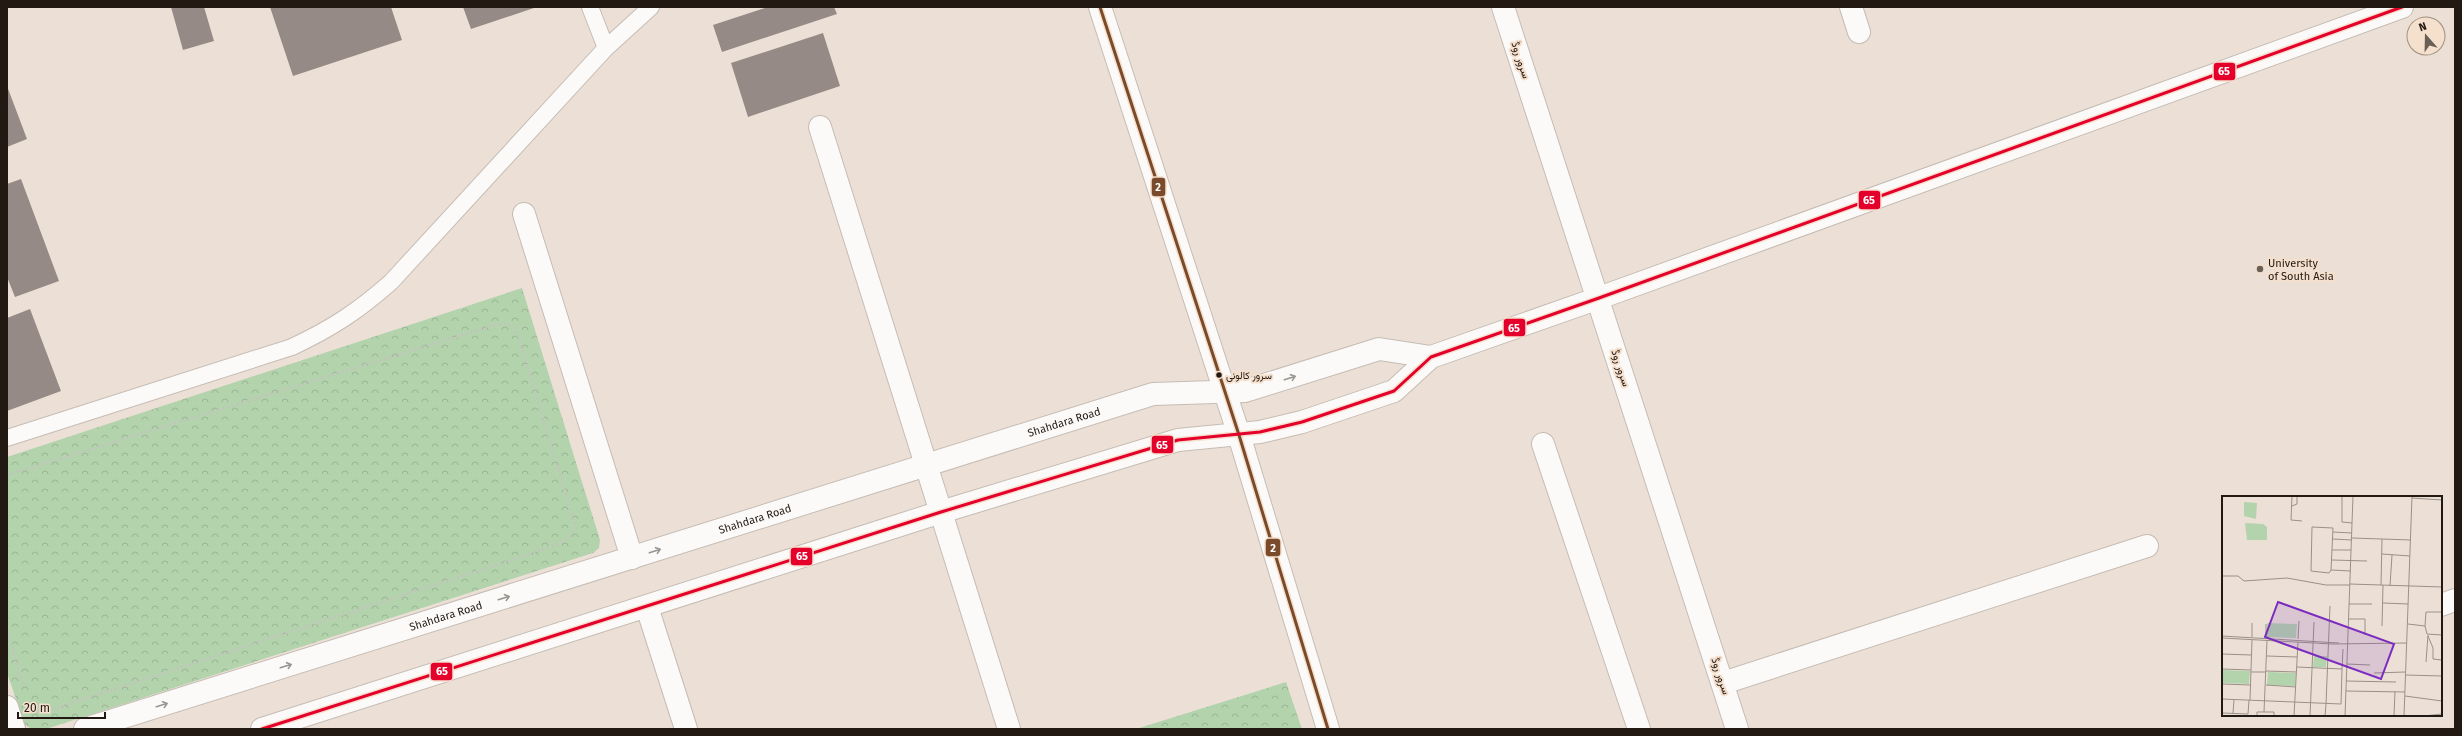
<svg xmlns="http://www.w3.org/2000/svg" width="2462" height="736" font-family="'Fira Sans',Vazirmatn,sans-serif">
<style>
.park{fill:url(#park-crowns)}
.building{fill:#958a85}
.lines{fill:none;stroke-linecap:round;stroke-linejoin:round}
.lane-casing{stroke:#c5bcb4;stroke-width:18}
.street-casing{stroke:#c5bcb4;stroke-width:24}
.secondary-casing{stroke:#c5bcb4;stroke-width:24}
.path{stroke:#c6c2bf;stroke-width:2.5;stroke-dasharray:2 3;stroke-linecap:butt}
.lane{stroke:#fcfaf9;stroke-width:16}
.street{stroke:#fcfaf9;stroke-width:22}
.secondary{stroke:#fcfaf9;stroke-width:22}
.bus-1-casing{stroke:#f5dfcd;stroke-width:6}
.bus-2-casing{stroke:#f5dfcd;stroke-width:6}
.bus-1{stroke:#7a4b2a;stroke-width:3}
.bus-2{stroke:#e4002b;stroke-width:3}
.oneway{stroke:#999591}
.poi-dot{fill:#685f57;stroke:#f5dfcd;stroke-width:1.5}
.bus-dot{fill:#211912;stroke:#f5dfcd;stroke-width:1.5}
.labels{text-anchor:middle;stroke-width:4;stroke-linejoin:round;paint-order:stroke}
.bus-label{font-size:10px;fill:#211912;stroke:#f5dfcd;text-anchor:start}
.street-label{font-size:11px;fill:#211912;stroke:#f5dfcd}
.poi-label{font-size:11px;fill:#211912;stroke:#f5dfcd;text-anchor:start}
.inset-road{fill:none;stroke:#9b9088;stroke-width:1}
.view{fill:#7b2cbf;fill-opacity:0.15;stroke:#7b2cbf;stroke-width:2}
.inset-edge{fill:none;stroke:#211912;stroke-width:2}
.line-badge{stroke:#f5dfcd;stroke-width:1.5}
.badge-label{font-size:11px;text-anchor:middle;font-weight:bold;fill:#fff}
</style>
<defs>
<pattern id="park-crowns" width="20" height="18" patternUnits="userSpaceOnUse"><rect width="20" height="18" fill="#b3d3ad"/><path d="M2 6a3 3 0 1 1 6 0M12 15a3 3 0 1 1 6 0" fill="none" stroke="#9ab594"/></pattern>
</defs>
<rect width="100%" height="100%" fill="#ece0d6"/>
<path class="park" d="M522,288L600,540L599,548L593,553L46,729H32L25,725L7,673V457Z
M1286,682L1302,729H1136Z"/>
<path class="building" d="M171,7H204L214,41L183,50Z
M270,7H391L402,40L293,76Z
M463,7H537L471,29Z
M768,7H834L837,14L722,52L713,25Z
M823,33L840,86L748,117L731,63Z
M7,86L27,139L7,147Z
M21,179L59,281L15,297L7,277V184Z
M30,309L61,391L7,411V318Z"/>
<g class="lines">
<defs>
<path id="lane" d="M590,7L606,48
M7,438L292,347C332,328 357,312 391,282L606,48L651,7"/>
<g id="street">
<path d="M1100,7L1239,435L1328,729"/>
<path d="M1851,7L1859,32"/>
<path d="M820,127L1009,729"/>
<path d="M524,214L632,558"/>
<path d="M1543,444L1639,729"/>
<path d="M2441,605L2455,600"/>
<path d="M647,607L686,729"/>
<path d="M1723,683L2147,546"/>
<path d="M7,707L14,729"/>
<path id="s1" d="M85,729L1153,394L1245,391L1379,349L1431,357"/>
<path d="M262,729L941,512L1178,440L1260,432L1302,422L1394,391L1431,357L1599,298L2402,7"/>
</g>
<path id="secondary" d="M1503,7L1737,729"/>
</defs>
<use href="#lane" class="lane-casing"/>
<use href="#street" class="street-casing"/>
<use href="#secondary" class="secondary-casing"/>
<path class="path" d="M7,475L498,324H508L516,329L576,528L568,538L551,547L50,710L36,712
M7,629L23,686"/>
<use href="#lane" class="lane"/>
<use href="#street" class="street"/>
<use href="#secondary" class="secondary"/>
<defs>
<path id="bus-1" d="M1100,7L1239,435L1328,729"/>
<path id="bus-2" d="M262,729L941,512L1178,440L1260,432L1302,422L1394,391L1431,357L1599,298L2402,7"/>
</defs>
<use href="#bus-1" class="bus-1-casing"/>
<use href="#bus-2" class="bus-2-casing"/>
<use href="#bus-1" class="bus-1"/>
<use href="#bus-2" class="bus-2"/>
</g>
<defs><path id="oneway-shaft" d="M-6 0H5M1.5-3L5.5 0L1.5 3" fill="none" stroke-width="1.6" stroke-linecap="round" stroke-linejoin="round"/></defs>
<g class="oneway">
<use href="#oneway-shaft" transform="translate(1290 378) rotate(-18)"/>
<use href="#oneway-shaft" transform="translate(655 551) rotate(-18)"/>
<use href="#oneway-shaft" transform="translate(504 598) rotate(-17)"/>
<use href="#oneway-shaft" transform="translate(286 666) rotate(-17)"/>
<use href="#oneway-shaft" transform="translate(162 705) rotate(-17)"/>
</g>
<circle class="poi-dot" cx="2260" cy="269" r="4"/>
<circle class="bus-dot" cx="1219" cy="375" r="3.5"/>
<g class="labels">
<g class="bus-label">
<text x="1226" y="379">سرور کالونی</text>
</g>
<g class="street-label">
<text transform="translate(1521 60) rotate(72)" y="4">سرور روڈ</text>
<text transform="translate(1621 368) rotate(72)" y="4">سرور روڈ</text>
<text dy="4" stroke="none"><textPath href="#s1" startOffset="1026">Shahdara Road</textPath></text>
<text dy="4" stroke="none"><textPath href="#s1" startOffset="702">Shahdara Road</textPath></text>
<text dy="4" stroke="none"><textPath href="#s1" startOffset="378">Shahdara Road</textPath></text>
<text transform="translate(1721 676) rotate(72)" y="4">سرور روڈ</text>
</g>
<g class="poi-label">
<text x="2268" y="267">University<tspan x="2268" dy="13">of South Asia</tspan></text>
</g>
</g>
<g transform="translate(2222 496)">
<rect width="220" height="220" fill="#ece0d6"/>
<path d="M22,6L35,7L34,23L22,20ZM23,27L41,28L45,31V44H25Z" fill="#b3d3ad"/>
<path d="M45,127L75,128L74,142L45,141ZM92,160H105L104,171H91ZM0,174L28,175L27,188L0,187ZM46,176L74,177L73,190L45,189Z" fill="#b3d3ad"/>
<path class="inset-road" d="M70,0L69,24L80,25M120,0V26L130,27M190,2L220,4M70,10L75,8V0M111,36L130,37M130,42L189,44M111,43L130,44M110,54H129M160,58L188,60M110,64L145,65M109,74L111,32L90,31L89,75L107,77L109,74L129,75M0,80H16L22,85L65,82L104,89H128M128,88L220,91M159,89L160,43M168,90L170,59M161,107L186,108M127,108H150M127,123H143V139M186,128L203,130L205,138L220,139M160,130L161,89M203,130L204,116H220M0,140L117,147M206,140L211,152V163L220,164M30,141V127M44,141V128M0,142L110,148L184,147M76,143L77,125M0,158L29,159M45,160L75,161M204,166L206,139M125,168L148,169M75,171L120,173L121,153M0,173L29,174M44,175L75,176M29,176H44M152,177L183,176M184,179L220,180M124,185L174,186M0,188L28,189M44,189L74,191M124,195L183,196M183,200L220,205M0,203L119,208L120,173M28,204L30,144M104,208L108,110M42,216H52V220M0,217L26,218L27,204M11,217L12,204M35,220V216H42L45,144M72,220L76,146M88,220L92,126M103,220L104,208M123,220L131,0M172,220L173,195M182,220L190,0M202,220L220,218"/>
<path class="view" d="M56,106L172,148L159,183L43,141Z"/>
<rect width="220" height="220" class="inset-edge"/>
</g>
<g class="line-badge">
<rect x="2213" y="62" width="23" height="19" rx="4" fill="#e4002b"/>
<rect x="1151" y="177" width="15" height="20" rx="4" fill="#7a4b2a"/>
<rect x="1858" y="190" width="23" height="20" rx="4" fill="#e4002b"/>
<rect x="1503" y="318" width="23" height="19" rx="4" fill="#e4002b"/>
<rect x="1151" y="435" width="23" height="19" rx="4" fill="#e4002b"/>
<rect x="1265" y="538" width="16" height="19" rx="4" fill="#7a4b2a"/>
<rect x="790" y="547" width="23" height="19" rx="4" fill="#e4002b"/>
<rect x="430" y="662" width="23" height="19" rx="4" fill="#e4002b"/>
</g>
<g class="badge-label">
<text x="2224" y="75">65</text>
<text x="1158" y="191">2</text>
<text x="1869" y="204">65</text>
<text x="1514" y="332">65</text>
<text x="1162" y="449">65</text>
<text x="1273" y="552">2</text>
<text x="802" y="560">65</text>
<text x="442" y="675">65</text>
</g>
<rect width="2462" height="736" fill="none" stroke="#211912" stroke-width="16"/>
<g transform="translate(2426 36) rotate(340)"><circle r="19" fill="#f5dfcd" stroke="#a09082"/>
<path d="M0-3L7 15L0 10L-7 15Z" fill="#685f57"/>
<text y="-6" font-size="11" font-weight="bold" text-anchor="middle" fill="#211912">N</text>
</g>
<path d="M18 712v6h87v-6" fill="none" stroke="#211912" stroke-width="2"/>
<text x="24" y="712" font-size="12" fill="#211912" stroke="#f5dfcd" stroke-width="3" paint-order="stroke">20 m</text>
</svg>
